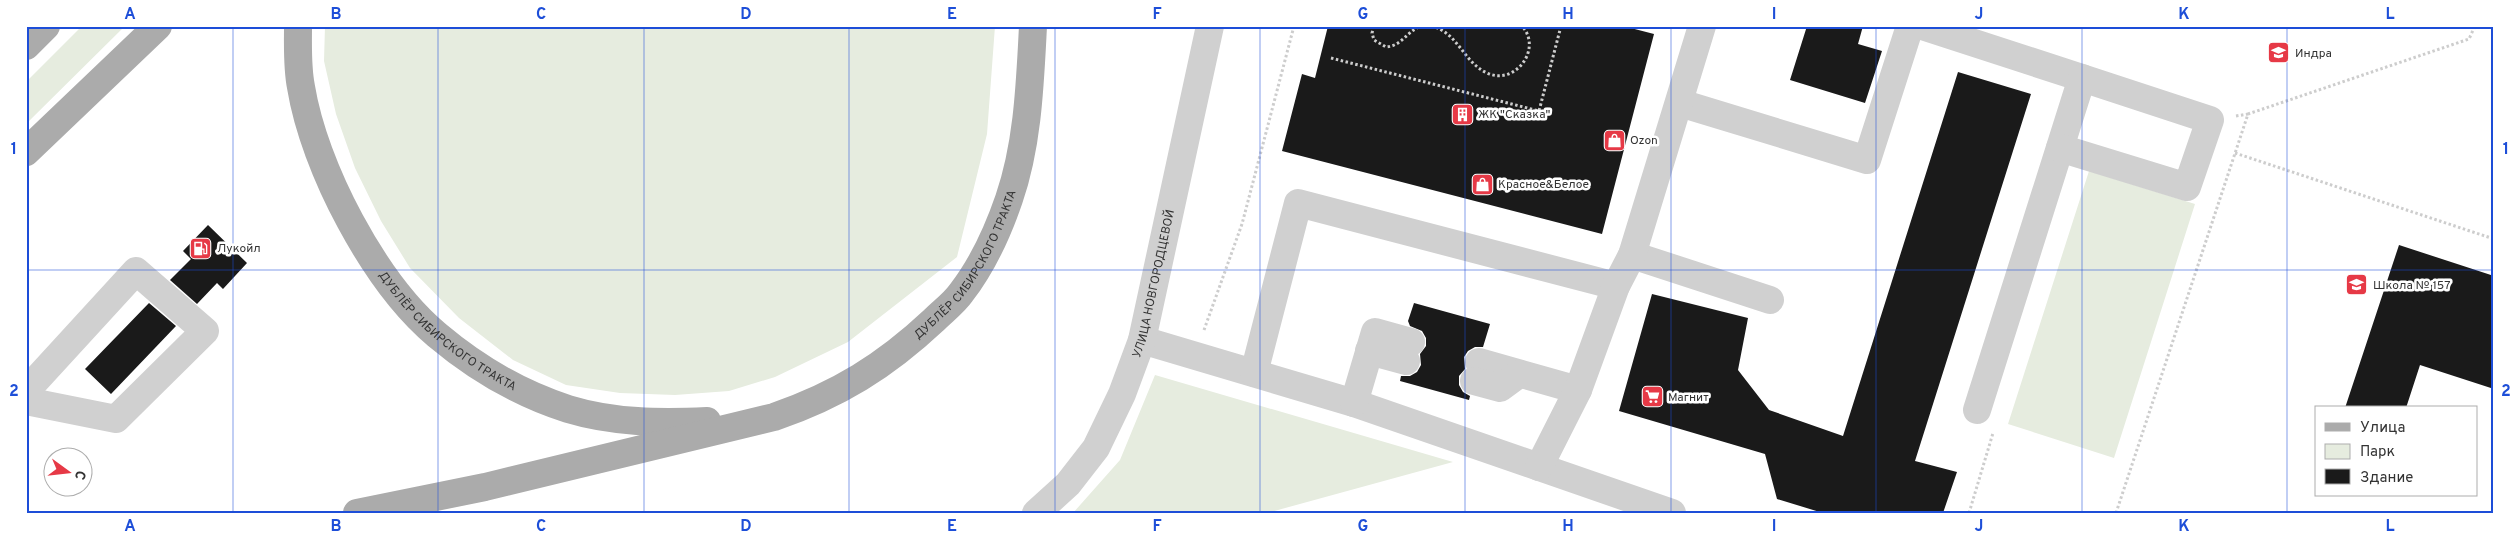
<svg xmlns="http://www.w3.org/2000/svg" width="2520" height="539" font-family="Overpass,sans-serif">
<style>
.green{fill:#e6ecdf}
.building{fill:#1a1a1a}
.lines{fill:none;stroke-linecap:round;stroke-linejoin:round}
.path{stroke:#cdcdcd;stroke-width:3;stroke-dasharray:2.5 2.5;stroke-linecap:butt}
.minor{stroke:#d0d0d0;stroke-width:28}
.major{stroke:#ababab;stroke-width:28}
.grid{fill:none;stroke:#1d4ed8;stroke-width:1;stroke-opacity:0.55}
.labels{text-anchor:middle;stroke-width:5;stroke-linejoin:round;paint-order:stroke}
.poi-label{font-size:12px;fill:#333;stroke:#fff;text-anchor:start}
.street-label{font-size:12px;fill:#333;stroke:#fff}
.neatline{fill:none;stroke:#1d4ed8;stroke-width:2}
.grid-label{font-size:16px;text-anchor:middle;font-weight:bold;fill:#1d4ed8}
</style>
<rect width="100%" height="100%" fill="#fff"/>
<path class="green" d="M82,26H125L26,124V82Z
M325,26H995L987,134L957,257L848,342L775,377L729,391L675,395L620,393L566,385L513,360L459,318L410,268L381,221L355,168L336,114L324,61Z
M2089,171L2195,204L2114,458L2008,424Z
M1155,375L1453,462L1267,513H1073L1120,460Z"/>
<path class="building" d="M1328,26H1623L1654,34L1602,234L1282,151L1302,74L1315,78Z
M1807,26H1863L1858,44L1882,51L1865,103L1790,80Z
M1958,72L2031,94L1915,461L1957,472L1943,513H1823L1777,499L1765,454L1619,411L1652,294L1748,318L1738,370L1769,410L1843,436Z
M208,225L247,263L223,289L217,283L197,304L170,280L191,259L183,251Z
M2399,245L2494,276V389L2420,365L2406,408H2345Z
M149,303L176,326L111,394L85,369Z
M1414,303L1490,324L1483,347H1475L1468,351L1464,357L1465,369L1459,376V385L1463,392L1470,396L1469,400L1400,381L1401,376H1410L1417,372L1421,365L1420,354L1426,346V338L1422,331L1410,326L1408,321Z"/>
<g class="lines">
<path class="path" d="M1374,26L1372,33L1374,40L1386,47C1402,46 1407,31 1421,26
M1431,26C1458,32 1463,62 1487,73C1515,86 1543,49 1522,26
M1331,58L1539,111L1561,26
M2236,116L2248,114
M2235,153L2494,239
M1204,330L1242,224L1294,26
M1969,513L1993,433
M2116,513L2248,114L2469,39L2475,26"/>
<g class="minor">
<path d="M1922,26L2082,78L1977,410"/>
<path d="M1680,103L1867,160L1910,26"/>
<path d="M2060,148L2187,187L2210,120L2082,78"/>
<path d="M1632,255L1770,300"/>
<path d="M1142,340L1354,403L1672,513"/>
<path d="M1369,351L1406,361"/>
<path d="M1479,362L1578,390"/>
<path d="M1254,373L1298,203L1616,286"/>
<path d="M1474,381L1500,388L1519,374"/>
<path d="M26,391L136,271L205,331L116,419L26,401"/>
<path d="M1354,403L1375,332L1411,342"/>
<path d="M1539,467L1578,390L1616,286L1632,255L1702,26"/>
<path id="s1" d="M1036,513L1068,484L1096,448L1122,394L1142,340L1210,26"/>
</g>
<g class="major">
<path id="s2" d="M298,26C298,46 297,67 301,87C314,167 374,282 437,335C475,367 521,394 568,409C614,423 660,423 707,421"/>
<path d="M26,46L46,26"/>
<path d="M26,152L158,26"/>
<path id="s3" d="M357,513L485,487L774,417C838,395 885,366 934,320C943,311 954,303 961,293C982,266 998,231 1009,199C1028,144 1030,83 1033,26"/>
</g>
</g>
<path class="grid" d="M233,26V513M438,26V513M644,26V513M849,26V513M1055,26V513M1260,26V513M1465,26V513M1671,26V513M1876,26V513M2082,26V513M2287,26V513M26,270H2494"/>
<defs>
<symbol id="school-square" viewBox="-11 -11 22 22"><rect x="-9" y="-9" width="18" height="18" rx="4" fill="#e63946" stroke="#fff"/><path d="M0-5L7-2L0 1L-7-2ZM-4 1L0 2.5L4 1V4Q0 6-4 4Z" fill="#fff"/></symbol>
<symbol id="building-square" viewBox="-11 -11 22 22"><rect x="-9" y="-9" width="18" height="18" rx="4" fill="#e63946" stroke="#fff"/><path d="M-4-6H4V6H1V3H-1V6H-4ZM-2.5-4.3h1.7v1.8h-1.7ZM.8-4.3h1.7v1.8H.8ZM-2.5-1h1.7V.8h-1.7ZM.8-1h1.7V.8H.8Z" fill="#fff"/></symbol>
<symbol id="shop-square" viewBox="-11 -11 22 22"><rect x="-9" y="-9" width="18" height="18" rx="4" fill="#e63946" stroke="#fff"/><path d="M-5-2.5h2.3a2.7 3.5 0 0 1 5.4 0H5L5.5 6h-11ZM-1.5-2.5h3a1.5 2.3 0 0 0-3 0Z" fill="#fff"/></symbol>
<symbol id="fuel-square" viewBox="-11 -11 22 22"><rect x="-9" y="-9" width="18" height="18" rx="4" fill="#e63946" stroke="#fff"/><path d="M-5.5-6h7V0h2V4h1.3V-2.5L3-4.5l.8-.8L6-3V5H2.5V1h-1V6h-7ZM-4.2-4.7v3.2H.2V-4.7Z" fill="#fff"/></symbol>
<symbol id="supermarket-square" viewBox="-11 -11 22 22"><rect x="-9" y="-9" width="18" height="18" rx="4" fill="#e63946" stroke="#fff"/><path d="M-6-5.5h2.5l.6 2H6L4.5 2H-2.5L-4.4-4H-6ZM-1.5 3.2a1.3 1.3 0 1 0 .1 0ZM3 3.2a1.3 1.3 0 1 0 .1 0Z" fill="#fff"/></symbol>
</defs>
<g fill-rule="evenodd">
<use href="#school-square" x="2266" y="40" width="25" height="25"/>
<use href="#building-square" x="1450" y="102" width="25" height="25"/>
<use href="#shop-square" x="1602" y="128" width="25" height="25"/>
<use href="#shop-square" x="1470" y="172" width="25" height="25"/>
<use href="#fuel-square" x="188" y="236" width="25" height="25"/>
<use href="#school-square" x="2344" y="272" width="25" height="25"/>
<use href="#supermarket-square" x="1640" y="384" width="25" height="25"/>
</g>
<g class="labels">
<g class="poi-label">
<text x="2295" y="57">Индра</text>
<text x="1478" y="118">ЖК "Сказка"</text>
<text x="1630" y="144">Ozon</text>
<text x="1498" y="188">Красное&amp;Белое</text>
<text x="217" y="252">Лукойл</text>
<text x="2373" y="289">Школа № 157</text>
<text x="1668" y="401">Магнит</text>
</g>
<g class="street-label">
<text dy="4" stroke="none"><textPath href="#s3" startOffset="681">ДУБЛЁР СИБИРСКОГО ТРАКТА</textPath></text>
<text dy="4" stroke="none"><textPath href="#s1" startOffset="264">УЛИЦА НОВГОРОДЦЕВОЙ</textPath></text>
<text dy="4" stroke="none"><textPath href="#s2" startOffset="354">ДУБЛЁР СИБИРСКОГО ТРАКТА</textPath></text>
</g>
</g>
<rect width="2520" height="539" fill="none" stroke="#ffffff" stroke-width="55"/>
<rect x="2315" y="406" width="162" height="90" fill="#ffffff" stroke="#adadad"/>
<rect x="2325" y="423" width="25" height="8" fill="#ababab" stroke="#adadad"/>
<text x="2360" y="432" font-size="15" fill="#333333">Улица</text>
<rect x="2325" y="444" width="25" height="15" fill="#e6ecdf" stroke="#adadad"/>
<text x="2360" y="456" font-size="15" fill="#333333">Парк</text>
<rect x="2325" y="469" width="25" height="15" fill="#1a1a1a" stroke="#adadad"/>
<text x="2360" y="482" font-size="15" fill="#333333">Здание</text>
<g transform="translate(68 472) rotate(105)"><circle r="24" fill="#ffffff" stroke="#adadad"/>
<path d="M0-4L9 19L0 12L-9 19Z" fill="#e63946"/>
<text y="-8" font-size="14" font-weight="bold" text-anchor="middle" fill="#333333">С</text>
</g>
<rect x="28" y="28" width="2464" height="484" class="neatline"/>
<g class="grid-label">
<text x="130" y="19">A</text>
<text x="336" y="19">B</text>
<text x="541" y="19">C</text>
<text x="746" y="19">D</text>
<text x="952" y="19">E</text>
<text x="1157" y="19">F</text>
<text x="1363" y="19">G</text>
<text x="1568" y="19">H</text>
<text x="1774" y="19">I</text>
<text x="1979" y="19">J</text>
<text x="2184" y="19">K</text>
<text x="2390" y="19">L</text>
<text x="14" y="154">1</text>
<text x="2506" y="154">1</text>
<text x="14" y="396">2</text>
<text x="2506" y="396">2</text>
<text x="130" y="531">A</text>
<text x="336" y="531">B</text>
<text x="541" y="531">C</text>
<text x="746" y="531">D</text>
<text x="952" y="531">E</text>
<text x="1157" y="531">F</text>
<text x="1363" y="531">G</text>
<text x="1568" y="531">H</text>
<text x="1774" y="531">I</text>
<text x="1979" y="531">J</text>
<text x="2184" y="531">K</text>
<text x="2390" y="531">L</text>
</g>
</svg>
